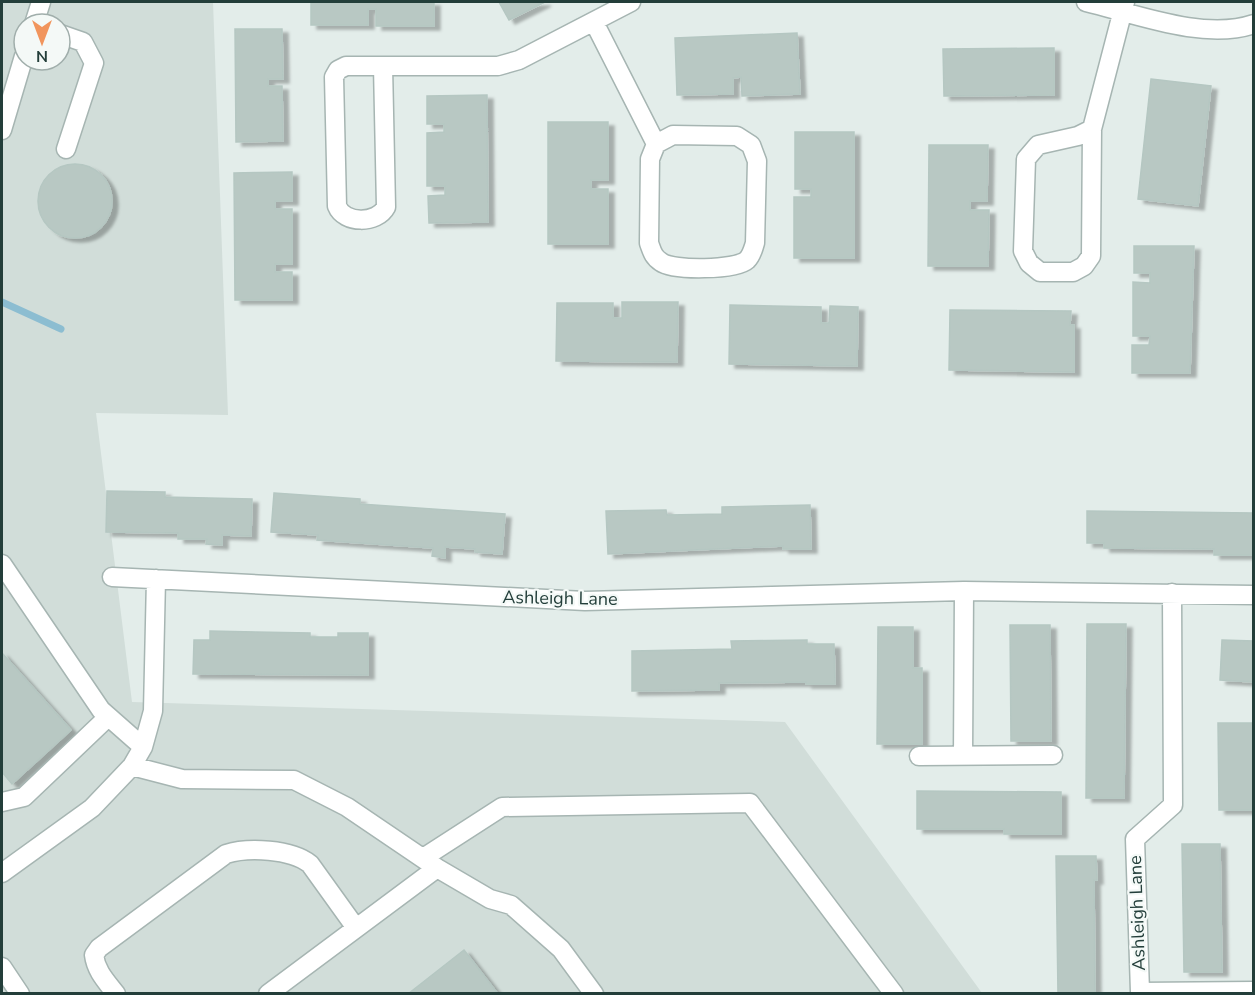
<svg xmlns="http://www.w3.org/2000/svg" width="1255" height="995" font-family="'Nunito Sans',sans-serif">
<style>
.built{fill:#d1ddd9;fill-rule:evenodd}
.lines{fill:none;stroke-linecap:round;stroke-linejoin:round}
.stream{stroke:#8cbdd1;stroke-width:7}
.building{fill:#b8c8c3;stroke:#b5c7c2;stroke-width:1.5;filter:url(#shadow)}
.minor-casing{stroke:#a6b5b2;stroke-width:21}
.minor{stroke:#fff;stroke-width:18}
.labels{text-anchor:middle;stroke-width:4.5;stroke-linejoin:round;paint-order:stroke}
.street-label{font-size:18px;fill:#233e3a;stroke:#f4f9f7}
</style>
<defs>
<filter id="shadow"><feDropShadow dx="6" dy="4" stdDeviation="1.5" flood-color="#0004"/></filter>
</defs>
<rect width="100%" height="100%" fill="#e3edea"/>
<path class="built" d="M2,2H213L228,415L96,413L132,702L785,722L982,993L2,994ZM24,24H60V60H24Z"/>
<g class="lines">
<path class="stream" d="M2,302L61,329"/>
</g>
<path class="building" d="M311,2H434V26H376V9H368V25H311Z
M499,2H545L509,20Z
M235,29H282L283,79H268V86H282L283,141L236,142Z
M797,33L800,94L742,96L741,77L733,78V94L677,95L675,38Z
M1054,48V95L944,96L943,49Z
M1151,79L1211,86L1198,206L1138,199Z
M487,95L488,222L429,223L428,196L445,195V186H427V133L444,132V124H427V96Z
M548,122H608V180H591V189H608V244H548Z
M795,132H854V258H794V197H811V189H795Z
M929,145H988L987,201H970V210H989L988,266H928Z
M38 201a37 37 0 1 1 74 0a37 37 0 1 1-74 0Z
M292,172V201H275V209H292V264H275V272H292V300H235L234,173Z
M1134,246H1194L1190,373H1132V345H1149L1150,336H1133V282L1150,283V273H1134Z
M622,302H678L677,362L556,361L557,303H613V318H622Z
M730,305L821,307V323H829L830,306L858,307L857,366L729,364Z
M950,310L1071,311L1070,325H1074V372L949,370Z
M107,491L165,492V497L252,499L251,536L222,535V545L206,544L207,539H178V533L106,532Z
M274,493L360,499V504L505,514L502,554L475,552V549L445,547V558L432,556L433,548L317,540L318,535L271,532Z
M810,505L811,549H783V546L608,554L606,511L666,510L667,515L722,514V507Z
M1087,511L1254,513V555H1214V549L1104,548V543H1087Z
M1087,624H1126L1124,798H1086Z
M1010,625H1050L1051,741H1011Z
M878,627H913V668H922V744H877Z
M210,631L310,633V637H338V633H368V675L193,674L194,640H210Z
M807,640V644H834L835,684H806V682L719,683V690L632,691V651L732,649L731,641Z
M1222,640L1254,641V682L1220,680Z
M2,653L71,730L12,784L2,772Z
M1218,723H1254V810H1219Z
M917,791L1061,792V834H1004V829H917Z
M1182,844H1220L1222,972H1184Z
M1056,856H1096L1097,880H1094L1095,994H1058Z
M464,950L498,994H408Z"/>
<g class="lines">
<defs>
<path id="minor" d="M1086,2C1136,14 1204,41 1254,24
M594,22L656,144
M34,24L41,2
M60,34L83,42L94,63L66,149
M346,66H383L386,207C377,224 344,224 337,206L334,77L338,70Z
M383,66H498L519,60L631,2
M1092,129L1091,256L1084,266L1073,272H1040L1029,263L1023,251L1026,159L1038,145L1078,136Z
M1092,129L1125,2
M2,130L24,56
M673,135L737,136L751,145L757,161L755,243C753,249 752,255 747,260C736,270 673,271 661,262C653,257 652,251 649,243L650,159L656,144Z
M2,564L101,710L143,747
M112,577L585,601L964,591L1254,595
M1172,593L1173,805L1135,839L1140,992L1254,991
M919,756L1053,755
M963,756L964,591
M132,766L182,779L294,780L347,807L437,868L490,899L511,905L561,949L594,994
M2,802L24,797L108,717
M423,858L502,807L750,803L894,994
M2,873L92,808L132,766L143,747L153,711L156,579
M2,967L20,994
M116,994C106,981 96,971 94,955L99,948L226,854C248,847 291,849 310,864L356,928
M268,994L437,868"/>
</defs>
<use href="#minor" class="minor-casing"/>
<use href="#minor" class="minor"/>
</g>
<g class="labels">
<g class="street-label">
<text transform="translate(560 598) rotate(1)" y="6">Ashleigh Lane</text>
<text transform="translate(1137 913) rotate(-92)" y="6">Ashleigh Lane</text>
</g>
</g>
<rect width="1255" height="995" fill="none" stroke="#233e3a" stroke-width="6"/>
<g transform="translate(42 42) rotate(180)"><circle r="28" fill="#f4f9f7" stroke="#a0aeab" stroke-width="1.5"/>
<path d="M0-4.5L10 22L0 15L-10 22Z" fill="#f1955d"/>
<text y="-9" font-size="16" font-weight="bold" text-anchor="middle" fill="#233e3a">N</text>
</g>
</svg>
